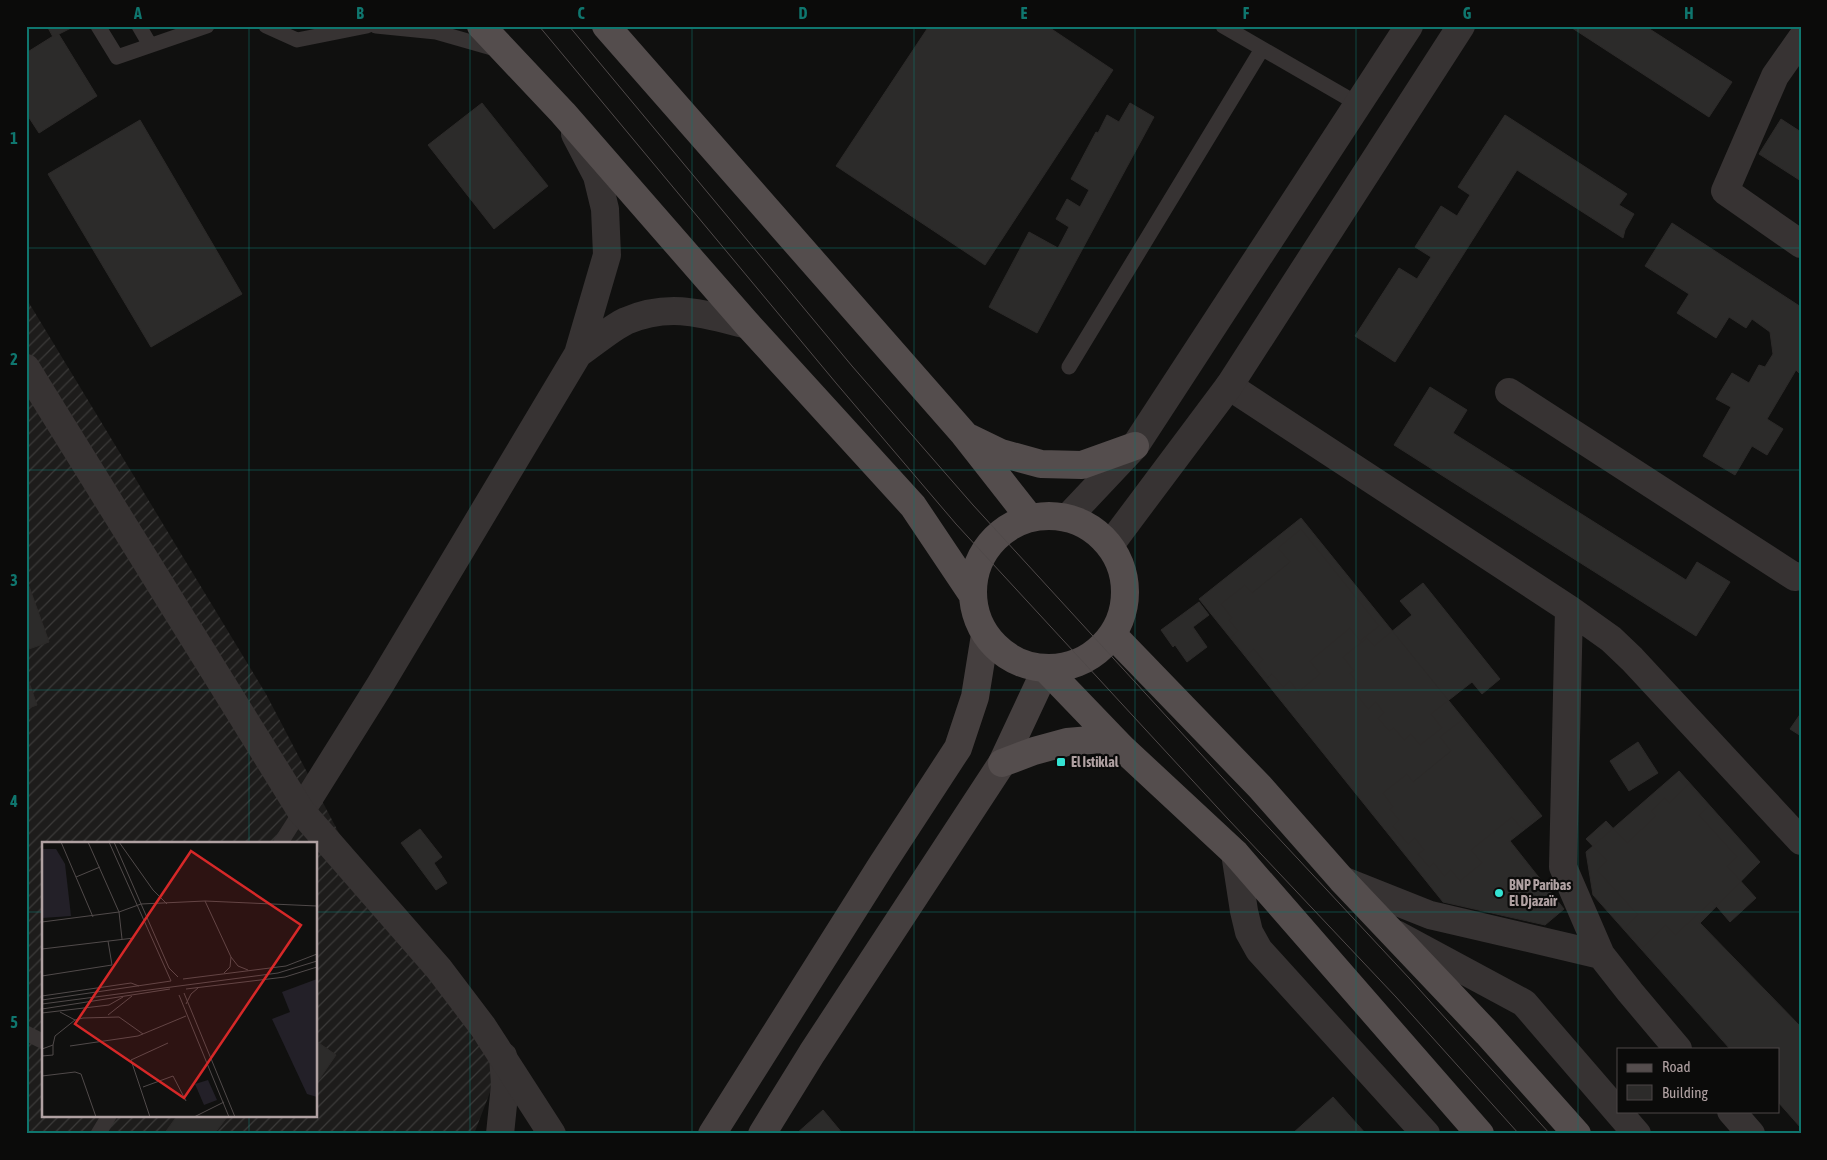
<svg xmlns="http://www.w3.org/2000/svg" width="1827" height="1160" font-family="'Asap Condensed',sans-serif">
<style>
.industrial{fill:url(#industrial-furrows);fill-rule:evenodd}
.building{fill:#2c2b2a;stroke:#2c2a29}
.lines{fill:none;stroke-linecap:round;stroke-linejoin:round}
.service{stroke:#373333;stroke-width:15}
.minor{stroke:#373333;stroke-width:28}
.tertiary{stroke:#373333;stroke-width:28}
.secondary{stroke:#453f3f;stroke-width:28}
.primary{stroke:#544d4d;stroke-width:28}
.tram{stroke:#504a4a;stroke-width:1}
.grid{fill:none;stroke:#0f766e;stroke-width:1;stroke-opacity:0.55}
.poi-dot{fill:#34e3d3;stroke:#0b0b0a;stroke-width:2}
.labels{text-anchor:middle;stroke-width:4.5;stroke-linejoin:round;paint-order:stroke}
.poi-label{font-size:14px;font-weight:bold;fill:#b0a1a2;stroke:#0b0b0a;text-anchor:start}
.inset-road{fill:none;stroke:#504a4a;stroke-width:1}
.view{fill:#d62828;fill-opacity:0.15;stroke:#d62828;stroke-width:2.5}
.inset-edge{fill:none;stroke:#b0a1a2;stroke-width:2.5}
.neatline{fill:none;stroke:#0f766e;stroke-width:2}
.grid-label{font-size:16px;text-anchor:middle;font-weight:bold;fill:#0f766e}
</style>
<defs>
<pattern id="industrial-furrows" width="10" height="10" patternUnits="userSpaceOnUse" patternTransform="scale(1.25)"><rect width="10" height="10" fill="#1d1c1b"/><path d="M-1 1l2-2M0 10L10 0M9 11l2-2" fill="none" stroke="#3b3a39"/></pattern>
</defs>
<rect width="100%" height="100%" fill="#10100f"/>
<path class="industrial" d="M26,298L266,694L363,879L470,1000L497,1074L474,1134H26ZM44,844H316V1116H44Z"/>
<path class="building" d="M47,26H75L53,37Z
M929,26H1047L1113,70L985,265L836,166Z
M1569,26H1645L1732,82L1709,117Z
M58,33L97,96L39,133L26,113V53Z
M482,103L548,186L494,229L428,145Z
M1130,103L1154,117L1037,333L989,307L1029,232L1058,248L1069,227L1056,219L1067,199L1080,207L1089,190L1071,179L1096,132L1098,133L1107,115L1119,122Z
M1505,115L1627,194L1619,205L1634,214L1625,230L1623,238L1517,170L1395,362L1355,336L1399,268L1417,279L1431,257L1415,247L1441,206L1457,216L1470,195L1458,187Z
M1781,119L1801,132V181L1759,154Z
M140,120L242,294L151,347L48,174Z
M1672,223L1801,307V375L1796,370L1767,419L1783,429L1767,455L1752,446L1735,475L1703,456L1731,407L1716,399L1732,373L1749,383L1759,365L1765,367L1773,354L1770,332L1752,319L1746,328L1729,317L1716,338L1677,313L1689,294L1645,266Z
M1430,387L1467,410L1453,433L1686,580L1697,562L1730,582L1696,636L1394,445Z
M1301,518L1542,816L1510,841L1564,909L1545,925L1443,902L1199,599Z
M1301,529L1379,626L1360,641L1350,628L1310,661L1320,674L1298,692L1290,681L1283,687L1272,674L1267,678L1257,665L1263,660L1254,649L1246,656L1231,637L1238,631L1229,620L1232,618L1221,604L1245,585L1252,593L1290,562L1278,548Z
M26,578L49,642L26,650Z
M1423,583L1500,679L1482,694L1472,682L1431,714L1442,728L1420,745L1411,734L1404,740L1394,728L1389,731L1378,718L1384,713L1376,702L1368,709L1353,690L1359,685L1350,673L1354,671L1343,657L1367,638L1374,646L1412,615L1400,601Z
M1199,602L1209,615L1193,627L1207,647L1187,662L1175,645L1173,647L1161,630Z
M26,674L37,705L26,709Z
M1801,713V736L1790,729Z
M1463,719L1540,815L1522,829L1512,817L1471,850L1482,863L1460,881L1451,870L1444,876L1434,863L1429,867L1418,854L1424,850L1415,838L1408,844L1393,826L1399,820L1390,809L1393,807L1383,793L1407,774L1413,782L1451,751L1440,737Z
M1638,742L1658,773L1629,791L1610,761Z
M1679,771L1760,862L1700,923L1801,1027V1128L1778,1102V1049H1730L1593,895L1586,852Z
M1689,784L1709,806L1699,815L1737,857L1727,866L1756,898L1730,922L1712,901L1675,935L1666,925L1643,947L1625,927L1638,915L1597,870L1607,861L1586,839L1606,821L1627,843L1656,816L1651,811L1665,798L1669,803Z
M420,829L442,857L434,863L447,883L436,890L401,843Z
M316,1041L336,1055L316,1084Z
M1333,1097L1366,1134H1292Z
M823,1110L843,1134H796Z
M177,1116H228L214,1134H164Z"/>
<g class="lines">
<path class="service" d="M98,26L117,57L207,26
M139,26L150,45
M266,26L297,40L367,26
M376,26L436,32L499,50
M1223,26L1358,104
M1069,367L1262,49
M280,844L301,811
M26,1033L44,1042
M98,1134L109,1116"/>
<path class="minor" d="M1801,39L1775,76L1725,191L1801,244
M578,354C593,344 611,328 626,321C670,302 704,314 748,325
M1229,386L1569,609L1611,639L1632,659L1801,841
M1509,392L1795,577L1801,576
M1569,609L1563,867L1601,955L1630,992L1678,1049
M301,811L380,685L578,354L607,255L605,209L597,176L575,134
M1235,853L1244,911L1249,932L1259,950L1426,1134
M1342,880L1430,915L1601,955
M1396,934L1524,1003L1637,1134
M1731,1111L1751,1134
M500,1134L505,1085L503,1056"/>
<path class="tertiary" d="M26,368L301,811L439,969L483,1027L552,1134
M1068,517L1135,446L1409,26
M1110,545L1229,386L1461,26"/>
<path class="secondary" d="M712,1134L881,866L958,748L975,697L985,635
M762,1134L812,1053L1002,763L1046,669"/>
<path class="primary" d="M481,26L563,113L748,325L913,506L972,594
M606,26L964,434L1029,517
M970,438L1001,453L1041,464L1082,465L1135,446
M973 592a76 76 0 1 1 152 0a76 76 0 1 1-152 0Z
M1113,635L1260,787L1342,880L1487,1033L1577,1134
M1046,669L1121,747L1235,853L1480,1134
M1002,763L1034,751L1067,742L1102,739L1121,747"/>
<path class="tram" d="M539,26L836,383L956,524L1228,819L1396,997L1519,1134
M569,26L852,366L973,505L1243,800L1409,978L1550,1134"/>
</g>
<path class="grid" d="M249,26V844M470,26V1134M692,26V1134M914,26V1134M1135,26V1134M1356,26V1134M1578,26V1134M26,248H1801M26,470H1801M26,690H1801M26,912H44M316,912H1801M249,1116V1134"/>
<g class="poi-dot">
<rect x="1056" y="757" width="10" height="10" rx="2.5"/>
<circle cx="1499" cy="893" r="5"/>
</g>
<g class="labels">
<g class="poi-label">
<text x="1071" y="767">El Istiklal</text>
<text x="1509" y="890">BNP Paribas<tspan x="1509" dy="16">El Djazaïr</tspan></text>
</g>
</g>
<g transform="translate(42 842)">
<rect width="275" height="275" fill="#10100f"/>
<path d="M275,137V255L265,252L230,177L248,170L240,150ZM166,238L175,258L162,263L153,242Z" fill="#232028"/>
<path d="M0,7H14L23,22L29,74L0,76Z" fill="#232028"/>
<path class="inset-road" d="M19,0L51,75M72,0L127,126L136,135M77,0L111,48L125,62M34,35L58,25M163,59L189,115L196,124L206,128M0,80L77,70L46,0M80,97L77,70L99,62L163,59L275,64M0,107L92,96M182,131L188,125L189,115M0,134L70,123L66,99M141,137L244,124L275,112M144,147L243,135L275,125M142,151L193,275M137,153L187,275M0,154L89,141L97,144M0,158L129,139L67,0M0,162L236,131L275,119M144,162L149,152L156,146M0,167L128,147M18,170L33,178M0,171L67,163L81,155M66,173L90,154M28,204L96,194L144,174M0,207L11,203L13,194L33,178L41,176L77,175L101,192M0,214L11,213V203M0,234L33,230L39,232L54,275M101,245L131,234L144,259M108,275L89,218L126,201M152,275L182,260"/>
<path class="view" d="M149,9L259,83L142,256L33,182Z"/>
<rect width="275" height="275" class="inset-edge"/>
</g>
<rect width="1827" height="1160" fill="none" stroke="#0b0b0a" stroke-width="55"/>
<rect x="1617" y="1048" width="162" height="65" fill="#0b0b0a" stroke="#4d4747"/>
<rect x="1627" y="1064" width="25" height="8" fill="#544d4d" stroke="#4d4747"/>
<text x="1662" y="1072" font-size="15" fill="#b0a1a2">Road</text>
<rect x="1627" y="1085" width="25" height="15" fill="#2c2b2a" stroke="#4d4747"/>
<text x="1662" y="1098" font-size="15" fill="#b0a1a2">Building</text>
<rect x="28" y="28" width="1772" height="1104" class="neatline"/>
<g class="grid-label">
<text x="138" y="19">A</text>
<text x="360" y="19">B</text>
<text x="581" y="19">C</text>
<text x="803" y="19">D</text>
<text x="1024" y="19">E</text>
<text x="1246" y="19">F</text>
<text x="1467" y="19">G</text>
<text x="1689" y="19">H</text>
<text x="14" y="144">1</text>
<text x="14" y="365">2</text>
<text x="14" y="586">3</text>
<text x="14" y="807">4</text>
<text x="14" y="1028">5</text>
</g>
</svg>
